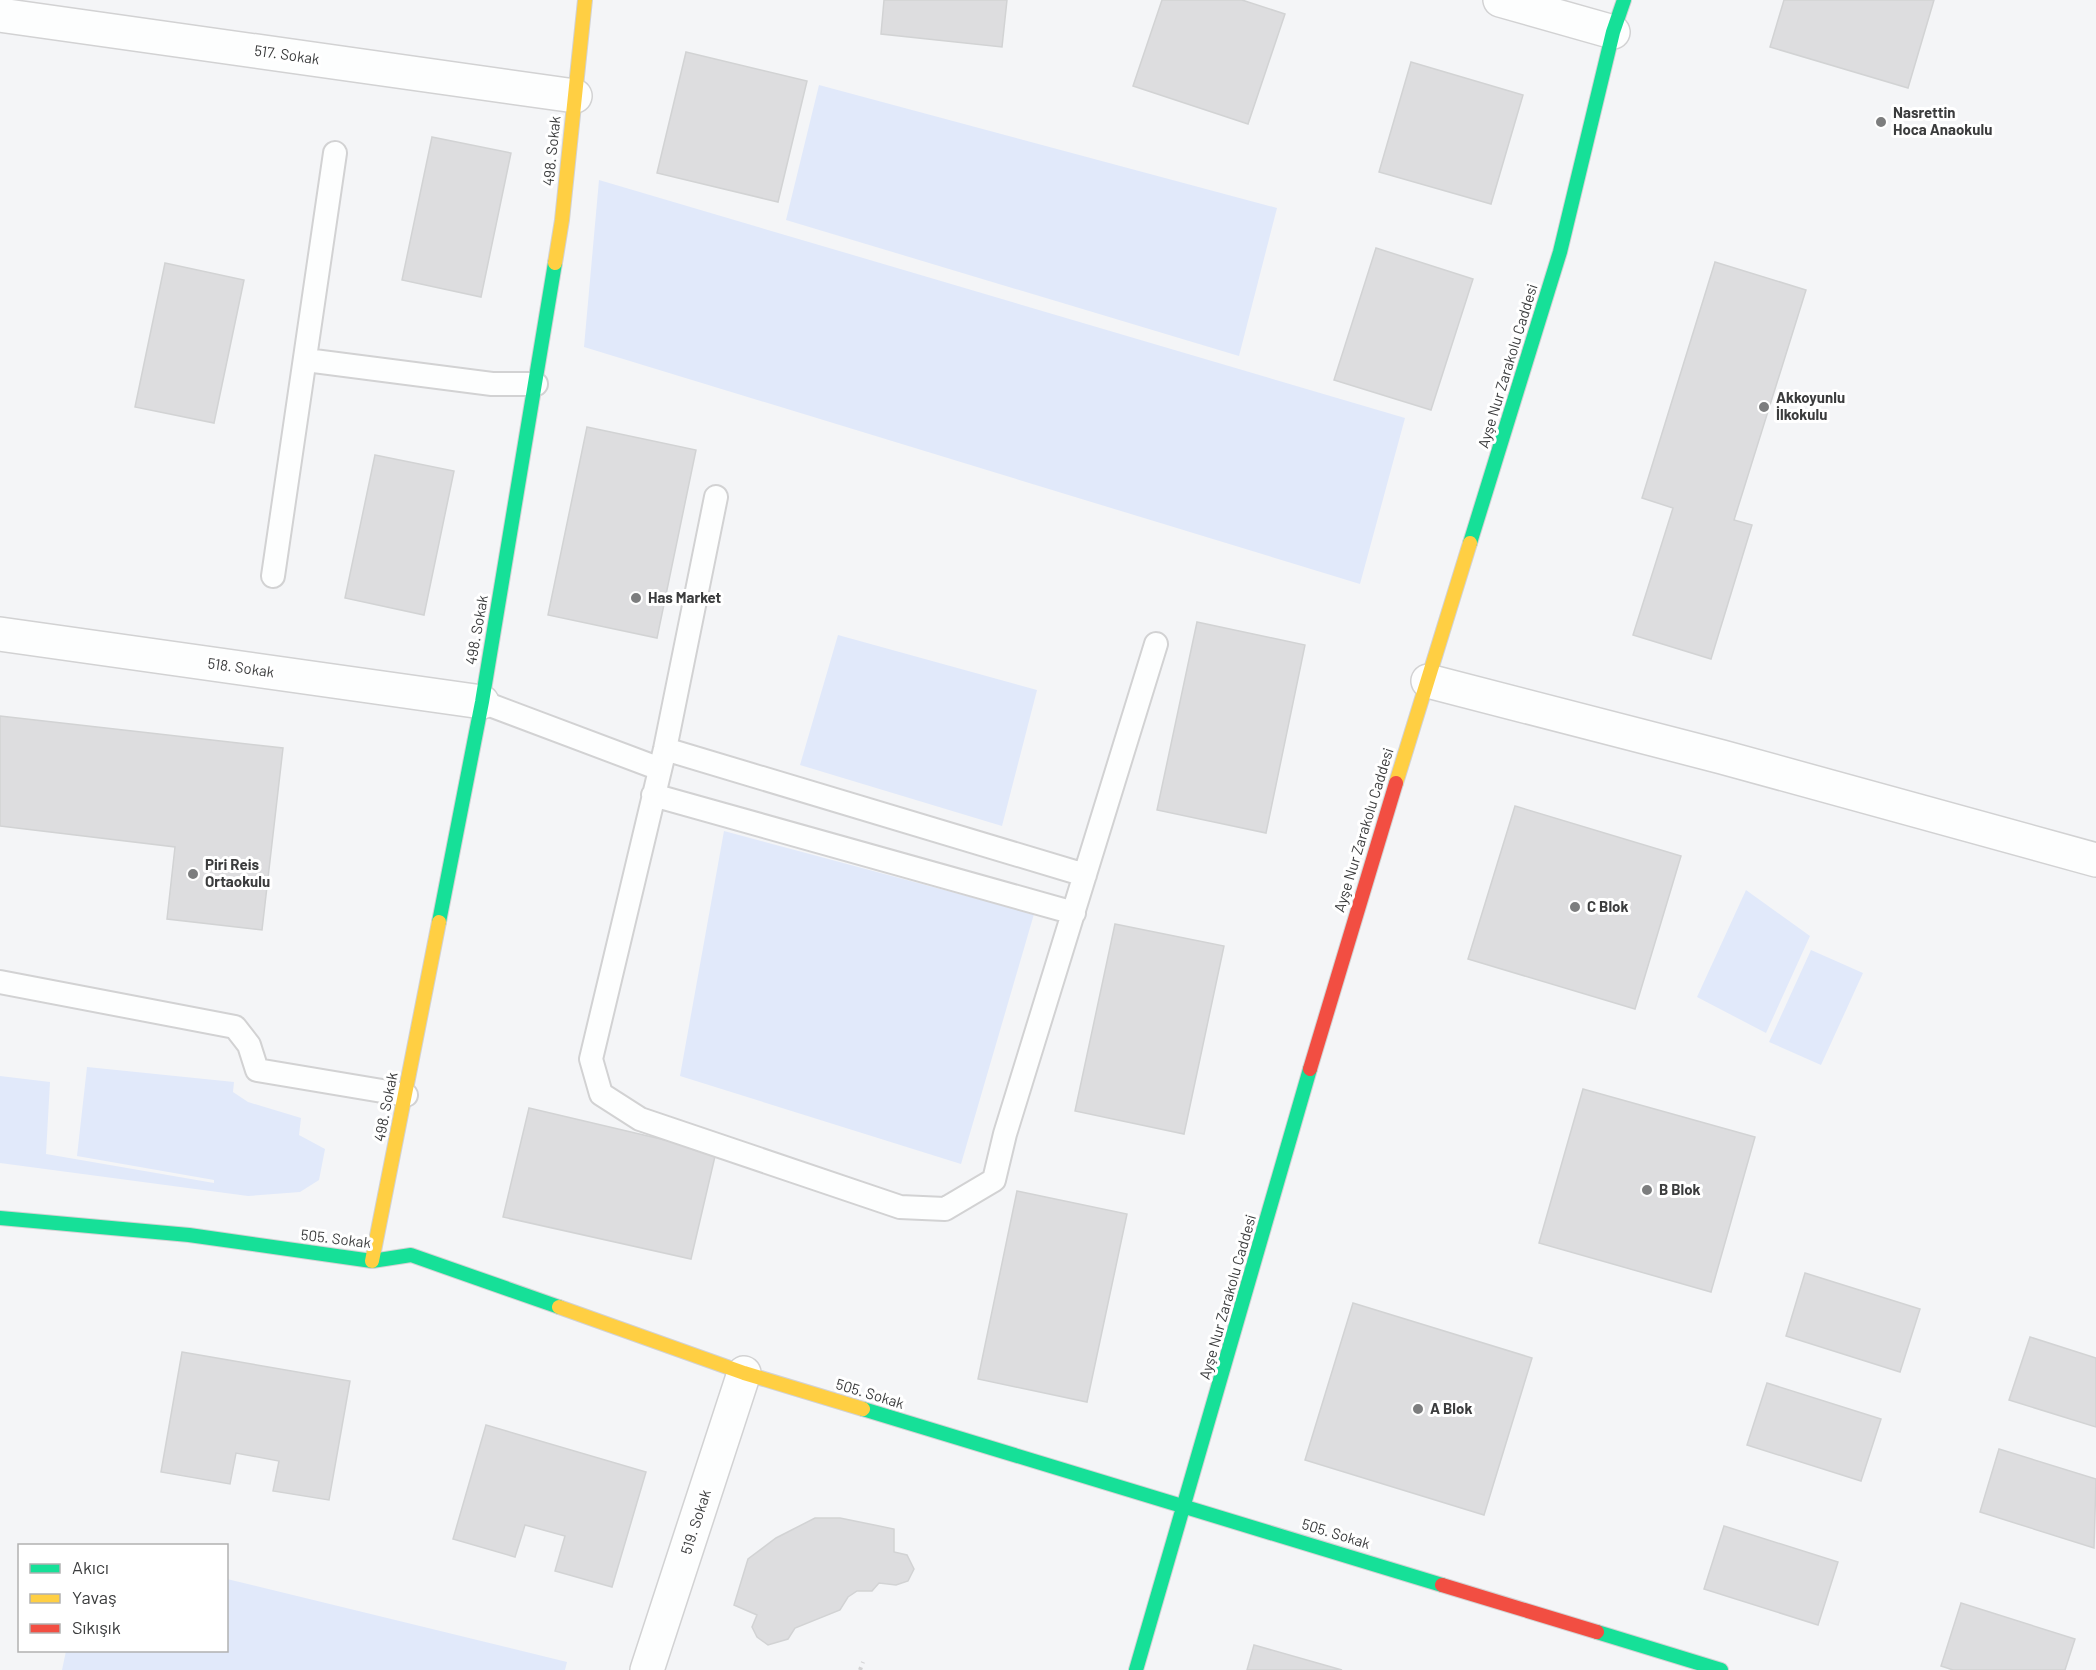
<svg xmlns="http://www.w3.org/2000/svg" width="2096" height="1670" font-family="Barlow,sans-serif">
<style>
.green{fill:#e1e9fa}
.building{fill:#dddddf;stroke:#d2d3d4;stroke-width:1.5}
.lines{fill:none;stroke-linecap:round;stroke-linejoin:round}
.lane-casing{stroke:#d2d2d3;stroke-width:26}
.street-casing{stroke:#d2d2d3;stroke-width:36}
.fast-casing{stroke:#d2d2d3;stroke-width:16}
.slow-casing{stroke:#d2d2d3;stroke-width:16}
.jam-casing{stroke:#d2d2d3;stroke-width:16}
.path{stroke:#d3d3d4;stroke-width:4;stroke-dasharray:3 4.5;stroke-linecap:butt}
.lane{stroke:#fdfefe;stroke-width:22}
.street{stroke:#fdfefe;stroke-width:33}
.fast{stroke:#16e098;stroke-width:14}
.slow{stroke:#ffcf43;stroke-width:14}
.jam{stroke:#f24e42;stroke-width:14}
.poi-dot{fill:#7c7d7e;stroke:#fff;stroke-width:2}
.labels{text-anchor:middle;stroke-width:6;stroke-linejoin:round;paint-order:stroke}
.street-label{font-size:15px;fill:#3b3c3d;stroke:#fff}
.poi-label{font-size:15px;font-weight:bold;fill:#3b3c3d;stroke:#fff;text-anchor:start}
</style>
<rect width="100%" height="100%" fill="#f4f5f7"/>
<path class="green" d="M819,85L1277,208L1239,356L786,220Z
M599,180L1405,418L1360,584L584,347Z
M838,635L1037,690L1002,826L800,765Z
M724,831L1034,914L961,1164L680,1076Z
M1746,890L1810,936L1766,1033L1697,997Z
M1811,950L1863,973L1821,1065L1769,1042Z
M87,1067L234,1082L233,1092L248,1102L301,1118L299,1135L325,1149L319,1180L300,1192L248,1196L0,1163V1076L50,1082L46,1154L214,1183V1180L77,1156Z
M227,1579L567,1662L565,1670H62L66,1651L226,1650Z"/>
<path class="building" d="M884,0H1007L1002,47L881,34Z
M1162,0H1242L1285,14L1248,124L1133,86Z
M1784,0H1934L1908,88L1770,47Z
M686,52L807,81L778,202L657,173Z
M1411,62L1523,95L1491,204L1379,172Z
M432,137L511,153L481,297L402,280Z
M1376,248L1473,279L1431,410L1334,380Z
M1715,262L1806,290L1734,520L1752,525L1711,659L1633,635L1673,508L1642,498Z
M165,263L244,280L214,423L135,407Z
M587,427L696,450L657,638L548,615Z
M375,455L454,471L424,615L345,598Z
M1197,622L1305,645L1266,833L1157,810Z
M0,716L283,748L262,930L167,919L175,847L0,826Z
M1515,806L1681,856L1635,1009L1468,959Z
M1115,924L1224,946L1184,1134L1075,1111Z
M1583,1089L1755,1137L1711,1292L1539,1243Z
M529,1108L716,1152L691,1259L503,1217Z
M1017,1191L1127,1214L1087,1402L978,1379Z
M1805,1273L1920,1309L1900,1372L1786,1336Z
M1353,1303L1532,1358L1484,1515L1305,1460Z
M2030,1337L2096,1358V1427L2009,1400Z
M182,1352L350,1381L329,1500L273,1491L279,1461L236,1453L230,1484L161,1472Z
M1767,1383L1881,1419L1861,1481L1747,1445Z
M486,1425L646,1472L612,1587L555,1571L565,1536L525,1525L515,1557L453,1539Z
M1999,1449L2096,1479L2094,1548L1980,1512Z
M815,1518H840L894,1529V1552L907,1555L914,1569L908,1581L896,1585L879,1583L872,1591H857L848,1597L840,1610L795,1628L788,1639L768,1645L757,1637L752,1627L757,1615L734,1605L748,1559L776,1538Z
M1724,1526L1838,1562L1818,1625L1704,1589Z
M1961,1603L2075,1639L2065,1670H1953L1941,1666Z
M1254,1645L1342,1670H1247Z"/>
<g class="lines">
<defs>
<path id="lane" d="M306,360L492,384H536
M716,497L665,749L591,1059L601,1094L640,1119L900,1207L945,1209L994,1180L1005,1134L1156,644
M273,576L335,153
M482,702L660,769
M665,749L1085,875
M653,795L1074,913
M0,982L235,1027L249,1045L257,1070L406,1095"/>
<path id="street" d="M1500,0L1613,32
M0,15L575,96
M0,634L482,702
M1428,681L1722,757L2096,860
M647,1670L744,1373"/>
<path id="fast" d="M1470,543L1560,252L1613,32L1624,0
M439,922L482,702L555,263
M0,1218L189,1235L372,1261L411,1255L559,1307
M863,1409L1442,1585
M1597,1632L1721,1670
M1136,1670L1310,1069"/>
<path id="slow" d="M555,263L562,220L585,0
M1396,783L1470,543
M372,1261L439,922
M559,1307L744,1373L863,1409"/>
<path id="jam" d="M1310,1069L1396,783
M1442,1585L1597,1632"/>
</defs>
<use href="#lane" class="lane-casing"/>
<use href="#street" class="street-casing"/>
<use href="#fast" class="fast-casing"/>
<use href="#slow" class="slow-casing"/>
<use href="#jam" class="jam-casing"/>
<path class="path" d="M860,1670L863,1662"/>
<use href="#lane" class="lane"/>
<use href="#street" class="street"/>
<use href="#fast" class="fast"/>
<use href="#slow" class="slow"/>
<use href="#jam" class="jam"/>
</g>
<g class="poi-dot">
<circle cx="1881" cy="122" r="6"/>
<circle cx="1764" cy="407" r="6"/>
<circle cx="636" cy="598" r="6"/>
<circle cx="193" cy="874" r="6"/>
<circle cx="1575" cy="907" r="6"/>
<circle cx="1647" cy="1190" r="6"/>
<circle cx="1418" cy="1409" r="6"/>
</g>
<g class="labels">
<g class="street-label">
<text transform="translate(287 55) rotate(8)" y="5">517. Sokak</text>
<text transform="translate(552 151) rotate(-84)" y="5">498. Sokak</text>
<text transform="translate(1508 366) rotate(-73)" y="5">Ayşe Nur Zarakolu Caddesi</text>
<text transform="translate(477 630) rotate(-80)" y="5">498. Sokak</text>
<text transform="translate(241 668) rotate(8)" y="5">518. Sokak</text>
<text transform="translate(1364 830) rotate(-73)" y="5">Ayşe Nur Zarakolu Caddesi</text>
<text transform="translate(386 1107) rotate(-79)" y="5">498. Sokak</text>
<text transform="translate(336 1239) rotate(7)" y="5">505. Sokak</text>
<text transform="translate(1228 1297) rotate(-74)" y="5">Ayşe Nur Zarakolu Caddesi</text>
<text transform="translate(870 1394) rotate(17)" y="5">505. Sokak</text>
<text transform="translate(696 1522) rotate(-72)" y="5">519. Sokak</text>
<text transform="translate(1336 1534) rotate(17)" y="5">505. Sokak</text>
</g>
<g class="poi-label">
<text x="1893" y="118">Nasrettin<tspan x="1893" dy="17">Hoca Anaokulu</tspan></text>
<text x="1776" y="403">Akkoyunlu<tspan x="1776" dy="17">İlkokulu</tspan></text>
<text x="648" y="603">Has Market</text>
<text x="205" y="870">Piri Reis<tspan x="205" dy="17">Ortaokulu</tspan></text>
<text x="1587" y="912">C Blok</text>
<text x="1659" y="1195">B Blok</text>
<text x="1430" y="1414">A Blok</text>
</g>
</g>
<rect x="18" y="1544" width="210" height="108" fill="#ffffff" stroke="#b1b1b1" stroke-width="1.5"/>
<rect x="30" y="1564" width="30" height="9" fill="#16e098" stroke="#b1b1b1" stroke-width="1.5"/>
<text x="72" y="1574" font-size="18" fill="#3b3c3d">Akıcı</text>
<rect x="30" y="1594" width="30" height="9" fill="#ffcf43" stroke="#b1b1b1" stroke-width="1.5"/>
<text x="72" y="1604" font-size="18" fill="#3b3c3d">Yavaş</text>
<rect x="30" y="1624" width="30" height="9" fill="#f24e42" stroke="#b1b1b1" stroke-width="1.5"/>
<text x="72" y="1634" font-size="18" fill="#3b3c3d">Sıkışık</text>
</svg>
